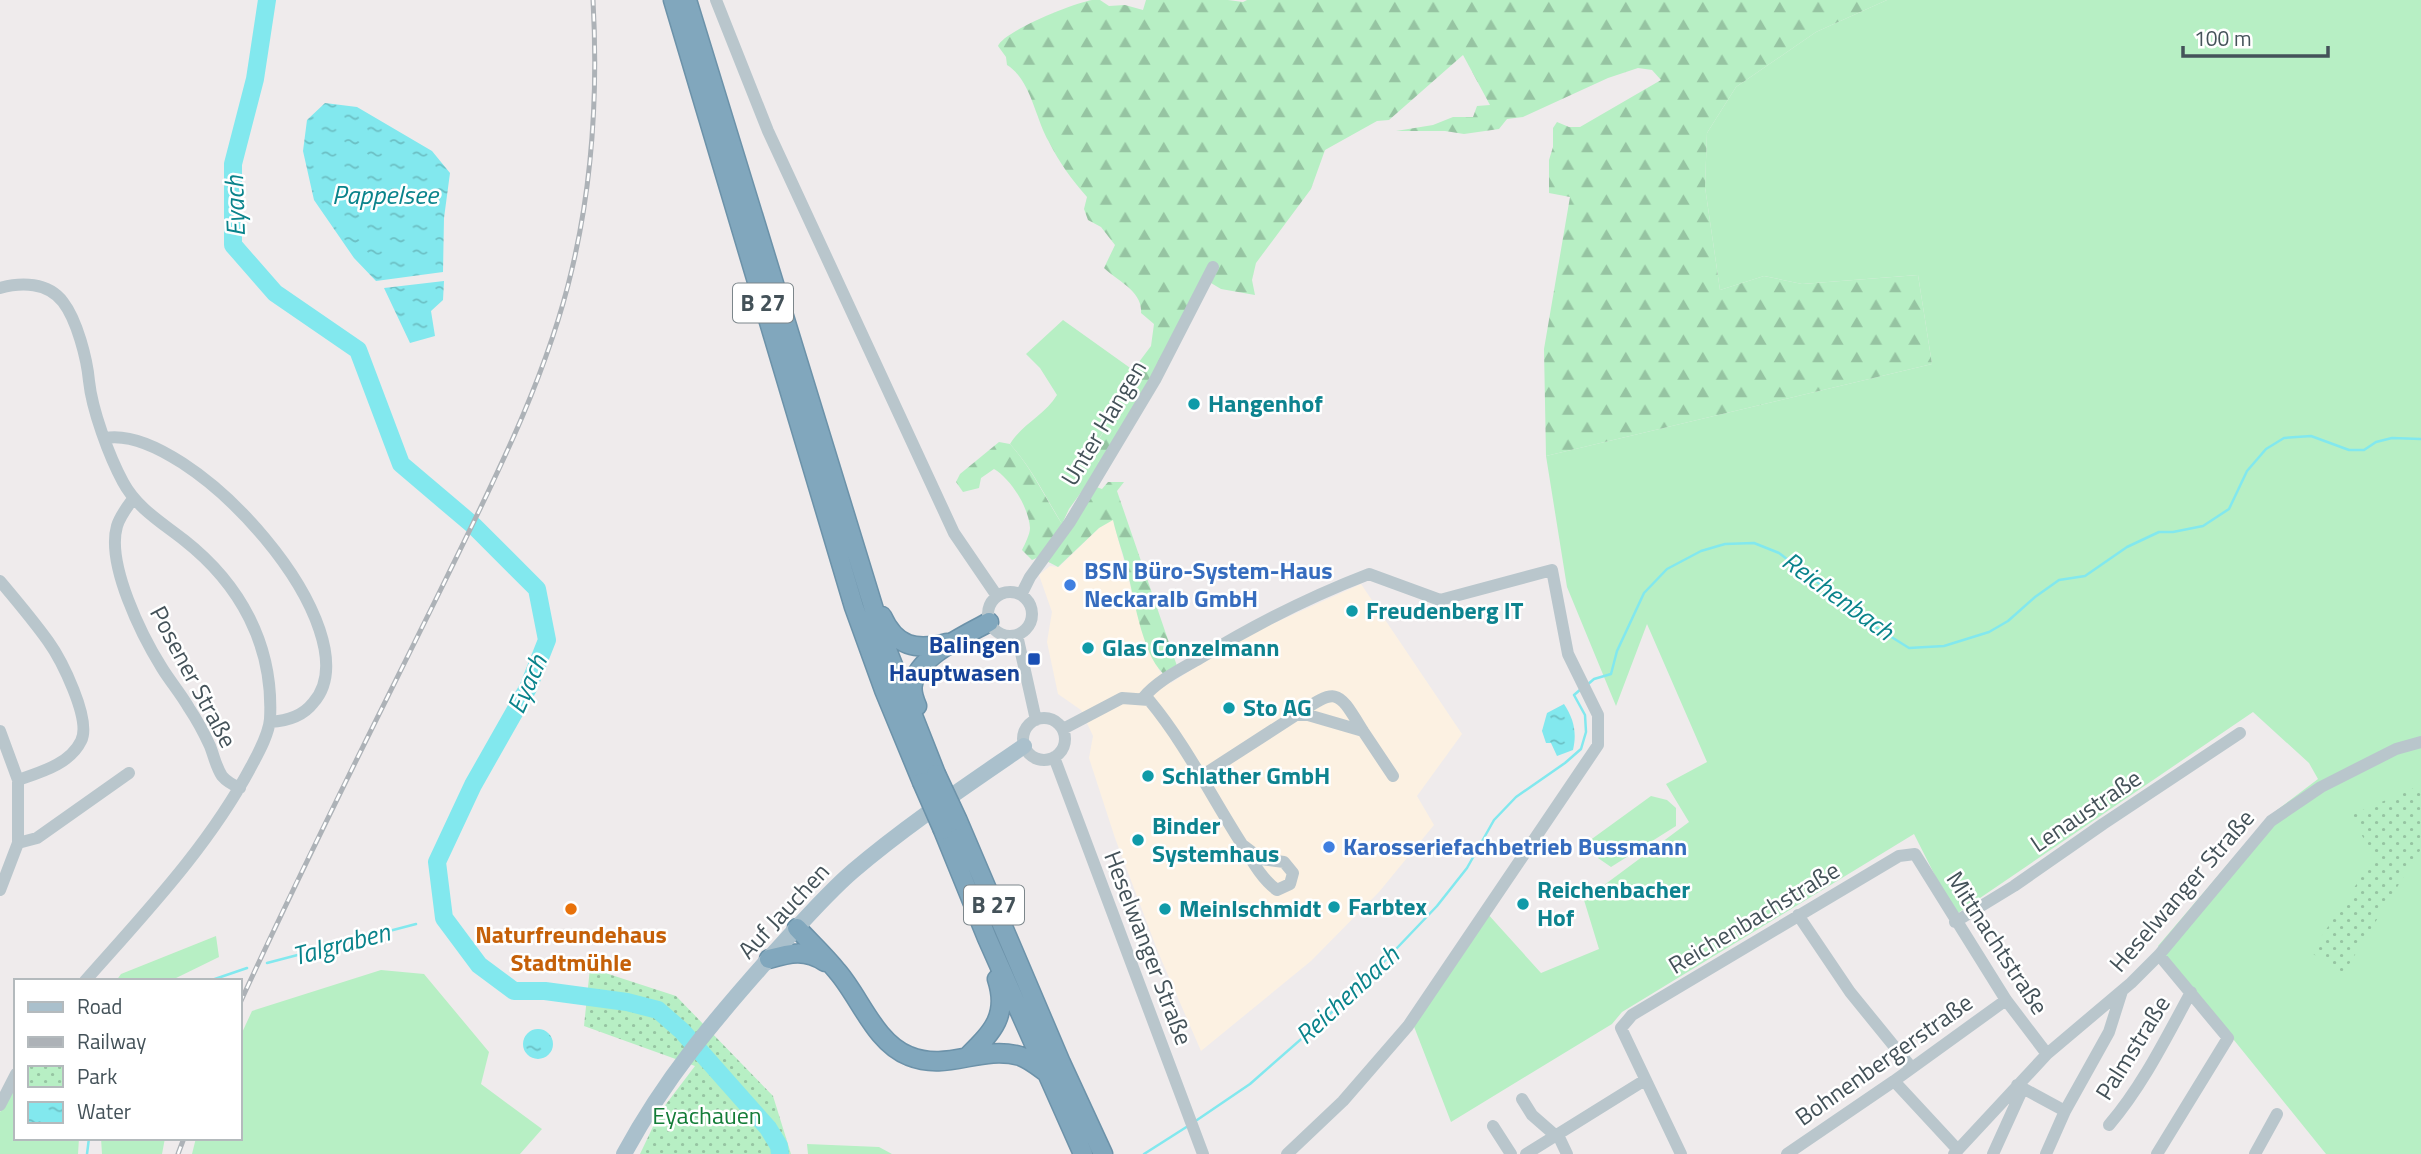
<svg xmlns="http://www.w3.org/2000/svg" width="2421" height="1154" font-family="'Titillium Web',sans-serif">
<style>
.commercial{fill:#fcf1e2}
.grass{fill:#b7efc4}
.forest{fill:url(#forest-firs)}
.park{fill:url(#park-dots)}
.water{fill:url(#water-ripples)}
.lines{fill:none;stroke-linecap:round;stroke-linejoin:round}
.stream{stroke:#82e8ee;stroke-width:2.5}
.river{stroke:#82e8ee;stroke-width:18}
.highway-casing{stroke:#6c92a9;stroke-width:21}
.minor{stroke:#b9c6cc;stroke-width:12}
.major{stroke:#aac0cc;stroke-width:16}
.highway{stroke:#81a7bd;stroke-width:18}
.rail-casing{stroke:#adb2b7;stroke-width:5}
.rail{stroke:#fff;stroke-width:2.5;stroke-dasharray:8;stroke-linecap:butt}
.highway-bridge-casing{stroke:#6c92a9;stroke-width:21;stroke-linecap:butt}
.highway-bridge{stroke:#81a7bd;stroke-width:18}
.culture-dot{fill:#0f9aa8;stroke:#fff;stroke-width:2.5}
.shop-dot{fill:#3f7fe0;stroke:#fff;stroke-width:2.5}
.transit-dot{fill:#1a4fb4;stroke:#fff;stroke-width:2.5}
.food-dot{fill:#e8710a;stroke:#fff;stroke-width:2.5}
.labels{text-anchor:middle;stroke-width:5;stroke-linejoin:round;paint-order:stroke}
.shield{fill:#fff;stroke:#7c868b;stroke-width:2}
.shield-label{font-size:23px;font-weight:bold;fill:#445259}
.culture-label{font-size:24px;font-weight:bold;fill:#0d838f;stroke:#fff;text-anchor:start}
.street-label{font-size:24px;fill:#445259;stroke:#fff}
.shop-label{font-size:24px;font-weight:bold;fill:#366cbe;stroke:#fff;text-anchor:start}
.transit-label{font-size:24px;font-weight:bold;fill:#164399;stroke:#fff;text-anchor:end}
.food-label{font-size:24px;font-weight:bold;fill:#c56008;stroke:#fff}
.park-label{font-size:24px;fill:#137c38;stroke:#fff}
.water-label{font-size:26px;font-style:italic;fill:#09838b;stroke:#fff}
</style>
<defs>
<pattern id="forest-firs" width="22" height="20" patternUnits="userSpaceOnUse" patternTransform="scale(1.75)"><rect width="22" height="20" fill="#b7efc4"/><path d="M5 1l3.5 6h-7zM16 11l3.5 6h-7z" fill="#96c4a2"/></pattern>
<pattern id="park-dots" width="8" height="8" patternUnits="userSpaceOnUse" patternTransform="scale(1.75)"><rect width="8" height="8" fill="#b7efc4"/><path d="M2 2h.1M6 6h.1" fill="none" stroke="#96c4a2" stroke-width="1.8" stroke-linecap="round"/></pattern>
<pattern id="water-ripples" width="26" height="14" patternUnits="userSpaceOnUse" patternTransform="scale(1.75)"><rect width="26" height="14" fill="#82e8ee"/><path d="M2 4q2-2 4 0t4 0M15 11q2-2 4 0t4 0" fill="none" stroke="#6cbfc4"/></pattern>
</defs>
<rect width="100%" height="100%" fill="#efebec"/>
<path class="commercial" d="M1113,519L1142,631L1160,672L1171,683L1239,639L1361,584L1462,734L1417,796L1434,825L1379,892L1311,961L1201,1051L1158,952L1115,838L1089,758L1093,736L1081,710L1058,694L1047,642L1052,612L1039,575L1050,566L1059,567L1099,528Z"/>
<path class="grass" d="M1887,0H2421V1154H2326L2158,946L2268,817L2318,779L2309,763L2253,712L1955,915L1914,834L1622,1012L1612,1024L1451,1122L1413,1024L1486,912L1541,973L1599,949L1584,900L1689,822L1666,784L1707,762L1647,624L1616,706L1567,587L1546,456L1932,364L1918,275L1802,284L1764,276L1720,290L1705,187L1707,133L1736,87L1816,32Z
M1063,320L1133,370L1110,421L1092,450L1101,466L1091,485L1075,483L1082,491L1069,509L1062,524C1045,496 1032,468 1010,444C1022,424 1045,415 1057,395L1040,368L1026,354Z
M1651,796L1667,800L1676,808V826L1611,867L1598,858L1589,841Z
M216,936L219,957L170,981H116L121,974Z
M381,970L424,974L489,1052L481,1084L542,1129L520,1154H192L196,1138H240V1037L252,1011Z
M16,1086V1138H79L78,1154H0V1112Z
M101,1138H165L162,1154H102Z
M807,1144L879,1147L892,1154H808Z"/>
<path class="forest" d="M1092,0H1100L1109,6L1125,5L1143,10L1146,0H1228L1243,2L1247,0H1887L1816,32L1736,87L1707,133L1705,187L1720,290L1764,276L1802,284L1918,275L1932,364L1546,456L1544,349L1570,197L1549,193V160L1553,147V128L1557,122L1569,127H1580L1661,80L1652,70L1638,68L1608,78L1523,117L1507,119L1499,129L1464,134L1445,131H1396L1433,125L1453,117H1473L1477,106L1490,105L1463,55L1389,120L1377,121L1325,150L1311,189L1256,263L1252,280L1255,295L1221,289L1211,283L1101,466L1092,451L1110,421L1133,370L1151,346L1154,324L1141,313C1143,291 1117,281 1104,268L1115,245L1101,227L1088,220L1084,209L1087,197C1072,180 1059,162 1049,142C1035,118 1031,80 1007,65L1006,57L998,46C1004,31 1074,3 1092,0Z
M999,442L1010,444C1032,468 1044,496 1062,524L1082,492L1074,482L1081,477L1088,484L1102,489L1108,482H1124L1117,491L1177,666L1167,676C1144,663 1134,598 1128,574C1124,555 1117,538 1113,520L1099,528L1058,567L1039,557L1032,560L1022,550C1025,544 1030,534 1030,528C1029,508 1011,479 994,469L981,478L979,488L963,492L956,482L960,474Z"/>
<path class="park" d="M2421,785V849L2341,977L2311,952L2374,858L2351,815Z
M590,968L676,996L773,1096L791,1154H640L660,1112L695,1066L584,1026Z"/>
<path class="water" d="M325,103L357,107L432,151L450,173L444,218L443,272L376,281L354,258L314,200L303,151L307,120Z
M444,281L443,300L431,311L435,336L410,343L384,288Z
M1564,704C1574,719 1577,733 1573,750L1557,756L1551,743H1546L1542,731L1547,713Z
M523 1044a15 15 0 1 1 30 0a15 15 0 1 1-30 0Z"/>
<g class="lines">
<path class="stream" d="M1587,685L1594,679L1611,674L1617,651L1644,593L1667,569L1701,551L1725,544L1754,543L1779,553L1877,628L1909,648L1944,646L1989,632L2008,621L2035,597L2059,580L2085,576L2127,547L2159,532H2173L2203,526L2229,509L2247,471L2266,449L2284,438L2311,436L2349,450H2364L2376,442L2392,438L2421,439
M267,963L416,924
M209,981L247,968
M1197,1120L1250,1084L1357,990L1437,906L1467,868L1494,820L1516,797L1565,763L1581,749L1586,732L1585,715L1574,695L1581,689
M87,1154L89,1138
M1144,1154L1188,1126"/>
<path class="river" d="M267,0L255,79L233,164V245L275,293L358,350L401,464L474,526L537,589L547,640L528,688L473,785L437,862L444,918L479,965L514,991H545L627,1002L658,1010L682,1031L768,1128L779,1146L780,1154"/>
<defs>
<path id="highway" d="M673,0L854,607L884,690L922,782
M687,0L884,642L936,774
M882,616C896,647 916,651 947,643
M917,706C914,699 911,692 913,684C918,656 966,635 989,622
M958,821L1061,1063L1103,1154
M943,830L987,938L1083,1154
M797,928C810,942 825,956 837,971C860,997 875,1043 909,1056C948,1072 980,1045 1020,1056C1029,1059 1039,1067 1047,1073
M769,959C790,953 805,949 825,962
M968,1056C992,1032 1009,1016 997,979"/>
</defs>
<use href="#highway" class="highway-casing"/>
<path class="minor" d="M716,0L768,131L954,533L997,596
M0,288C21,282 48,282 63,302C77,320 87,359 89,381C92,410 109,456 123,482C137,508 161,522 184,540C240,584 274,645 270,719C269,733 260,750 253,763C210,845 146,912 85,981
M105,438C190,423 377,632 313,703C303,716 286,721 270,722
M133,499C127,507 120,516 117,526C106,564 142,636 162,668C170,681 181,694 189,708C197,720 204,733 210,746C214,756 216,767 222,776C227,782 233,785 240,788
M0,581C16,600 33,620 48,641C61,659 92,720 81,741C70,764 41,772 18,780
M988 614a22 22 0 1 1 44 0a22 22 0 1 1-44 0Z
M1021,595L1030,577L1070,522L1155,380L1213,267
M1017,635L1036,720
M1143,698C1158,680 1180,670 1200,658C1254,625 1309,597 1369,574L1440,600L1552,570L1568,654L1598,715V745L1408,1026L1343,1101L1287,1154
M1023 739a21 21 0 1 1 42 0a21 21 0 1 1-42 0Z
M1063,729L1122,698L1149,700C1184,742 1209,792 1238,838C1249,855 1260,878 1277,890L1290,884L1293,873L1284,862L1261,859L1244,846
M0,731L18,780V843L0,890
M1363,731L1393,776
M1054,757L1203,1154
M1200,777L1296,715H1308L1363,731C1337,689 1338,687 1296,715
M18,843L37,838L129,773
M1798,915L1850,992L1911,1067
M1955,922L2014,886L2103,824L2240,733
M1894,1081L1958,1150
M2017,1085L2065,1111
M1522,1099L1532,1115L1556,1136
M0,1105L16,1074
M2109,1125C2143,1085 2166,1038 2191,992
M1493,1126L1511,1154
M1558,1135L1567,1154
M1526,1154L1645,1080
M1681,1154L1621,1028L1632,1015L1899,856L1915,854L2006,1000L2047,1054
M1787,1154L1894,1081L2006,1000
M1954,1154L2047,1054L2131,983L2159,955L2271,821L2321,787L2396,749L2421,742
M1993,1154L2023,1088
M2046,1154L2065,1111L2109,1032L2122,991
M2157,1154L2228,1038L2159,955
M2255,1154L2277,1114"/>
<path class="major" d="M624,1154C665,1078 715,1019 772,955C798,927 824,896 853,871C907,825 966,786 1024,746"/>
<use href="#highway" class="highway"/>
<defs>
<path id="rail" d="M240,1003C304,863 373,727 441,589C491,486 546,381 572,269C593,180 598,91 593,0
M178,1154L184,1138"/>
</defs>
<use href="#rail" class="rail-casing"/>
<use href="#rail" class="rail"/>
<defs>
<path id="highway-bridge" d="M936,774L958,821
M922,782L943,830"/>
</defs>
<use href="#highway-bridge" class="highway-bridge-casing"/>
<use href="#highway-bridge" class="highway-bridge"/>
</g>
<g class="culture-dot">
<circle cx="1194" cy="404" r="7"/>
<circle cx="1352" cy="611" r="7"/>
<circle cx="1088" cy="648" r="7"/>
<circle cx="1229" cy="708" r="7"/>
<circle cx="1148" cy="776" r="7"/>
<circle cx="1138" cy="840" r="7"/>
<circle cx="1523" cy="904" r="7"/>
<circle cx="1334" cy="907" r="7"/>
<circle cx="1165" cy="909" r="7"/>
</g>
<g class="shop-dot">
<circle cx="1070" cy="585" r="7"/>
<circle cx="1329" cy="847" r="7"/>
</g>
<rect class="transit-dot" x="1027" y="652" width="14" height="14" rx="3.5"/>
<circle class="food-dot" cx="571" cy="909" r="7"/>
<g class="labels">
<g class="shield">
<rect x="733" y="283.5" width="60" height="39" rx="5"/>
<rect x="964" y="885.5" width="60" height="39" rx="5"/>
</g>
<g class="shield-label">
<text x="763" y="311">B 27</text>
<text x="994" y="913">B 27</text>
</g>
<g class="culture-label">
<text x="1208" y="412">Hangenhof</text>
<text x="1366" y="619">Freudenberg IT</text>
<text x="1102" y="656">Glas Conzelmann</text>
<text x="1243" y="716">Sto AG</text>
<text x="1162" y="784">Schlather GmbH</text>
<text x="1152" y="834">Binder<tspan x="1152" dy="28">Systemhaus</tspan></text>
<text x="1537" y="898">Reichenbacher<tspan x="1537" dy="28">Hof</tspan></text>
<text x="1348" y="915">Farbtex</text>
<text x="1179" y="917">Meinlschmidt</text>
</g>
<g class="street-label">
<text transform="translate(1104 423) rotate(-59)" y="8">Unter Hangen</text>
<text transform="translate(193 677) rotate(62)" y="8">Posener Straße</text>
<text transform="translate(2086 811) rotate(-34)" y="8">Lenaustraße</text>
<text transform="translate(2182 891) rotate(-49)" y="8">Heselwanger Straße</text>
<text transform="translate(784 911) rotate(-47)" y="8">Auf Jauchen</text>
<text transform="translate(1754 918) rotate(-31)" y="8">Reichenbachstraße</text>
<text transform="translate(1997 943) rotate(57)" y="8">Mittnachtstraße</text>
<text transform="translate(1148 948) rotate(69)" y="8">Heselwanger Straße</text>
<text transform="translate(2133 1048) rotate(-58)" y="8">Palmstraße</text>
<text transform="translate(1884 1060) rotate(-35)" y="8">Bohnenbergerstraße</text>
</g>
<g class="shop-label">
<text x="1084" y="579">BSN Büro-System-Haus<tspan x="1084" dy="28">Neckaralb GmbH</tspan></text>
<text x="1343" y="855">Karosseriefachbetrieb Bussmann</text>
</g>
<g class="transit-label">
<text x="1020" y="653">Balingen<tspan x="1020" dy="28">Hauptwasen</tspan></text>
</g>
<g class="food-label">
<text x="571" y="943">Naturfreundehaus<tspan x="571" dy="28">Stadtmühle</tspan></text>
</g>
<g class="park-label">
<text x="707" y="1124">Eyachauen</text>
</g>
<g class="water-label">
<text x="385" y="204">Pappelsee</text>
<text transform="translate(235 206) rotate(-92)" y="9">Eyach</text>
<text transform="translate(1838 596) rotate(36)" y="9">Reichenbach</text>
<text transform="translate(527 684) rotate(-66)" y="9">Eyach</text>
<text transform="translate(341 944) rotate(-15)" y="9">Talgraben</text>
<text transform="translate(1347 995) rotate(-43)" y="9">Reichenbach</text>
</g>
</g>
<rect x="14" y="979" width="228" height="161" fill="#ffffff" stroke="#b4babd" stroke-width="2"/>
<rect x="28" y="1002" width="35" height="10" fill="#aac0cc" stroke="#b4babd" stroke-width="2"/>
<text x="77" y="1014" font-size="21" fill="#445259">Road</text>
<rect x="28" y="1037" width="35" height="10" fill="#adb2b7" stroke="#b4babd" stroke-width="2"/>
<text x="77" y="1049" font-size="21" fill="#445259">Railway</text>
<rect x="28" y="1066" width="35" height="21" fill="url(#park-dots)" stroke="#b4babd" stroke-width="2"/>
<text x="77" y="1084" font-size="21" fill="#445259">Park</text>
<rect x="28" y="1102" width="35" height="21" fill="url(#water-ripples)" stroke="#b4babd" stroke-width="2"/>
<text x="77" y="1119" font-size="21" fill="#445259">Water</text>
<path d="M2183 46v10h145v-10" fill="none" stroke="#445259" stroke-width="3.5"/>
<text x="2194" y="46" font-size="21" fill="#445259" stroke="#ffffff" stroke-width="5" paint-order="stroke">100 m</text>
</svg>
